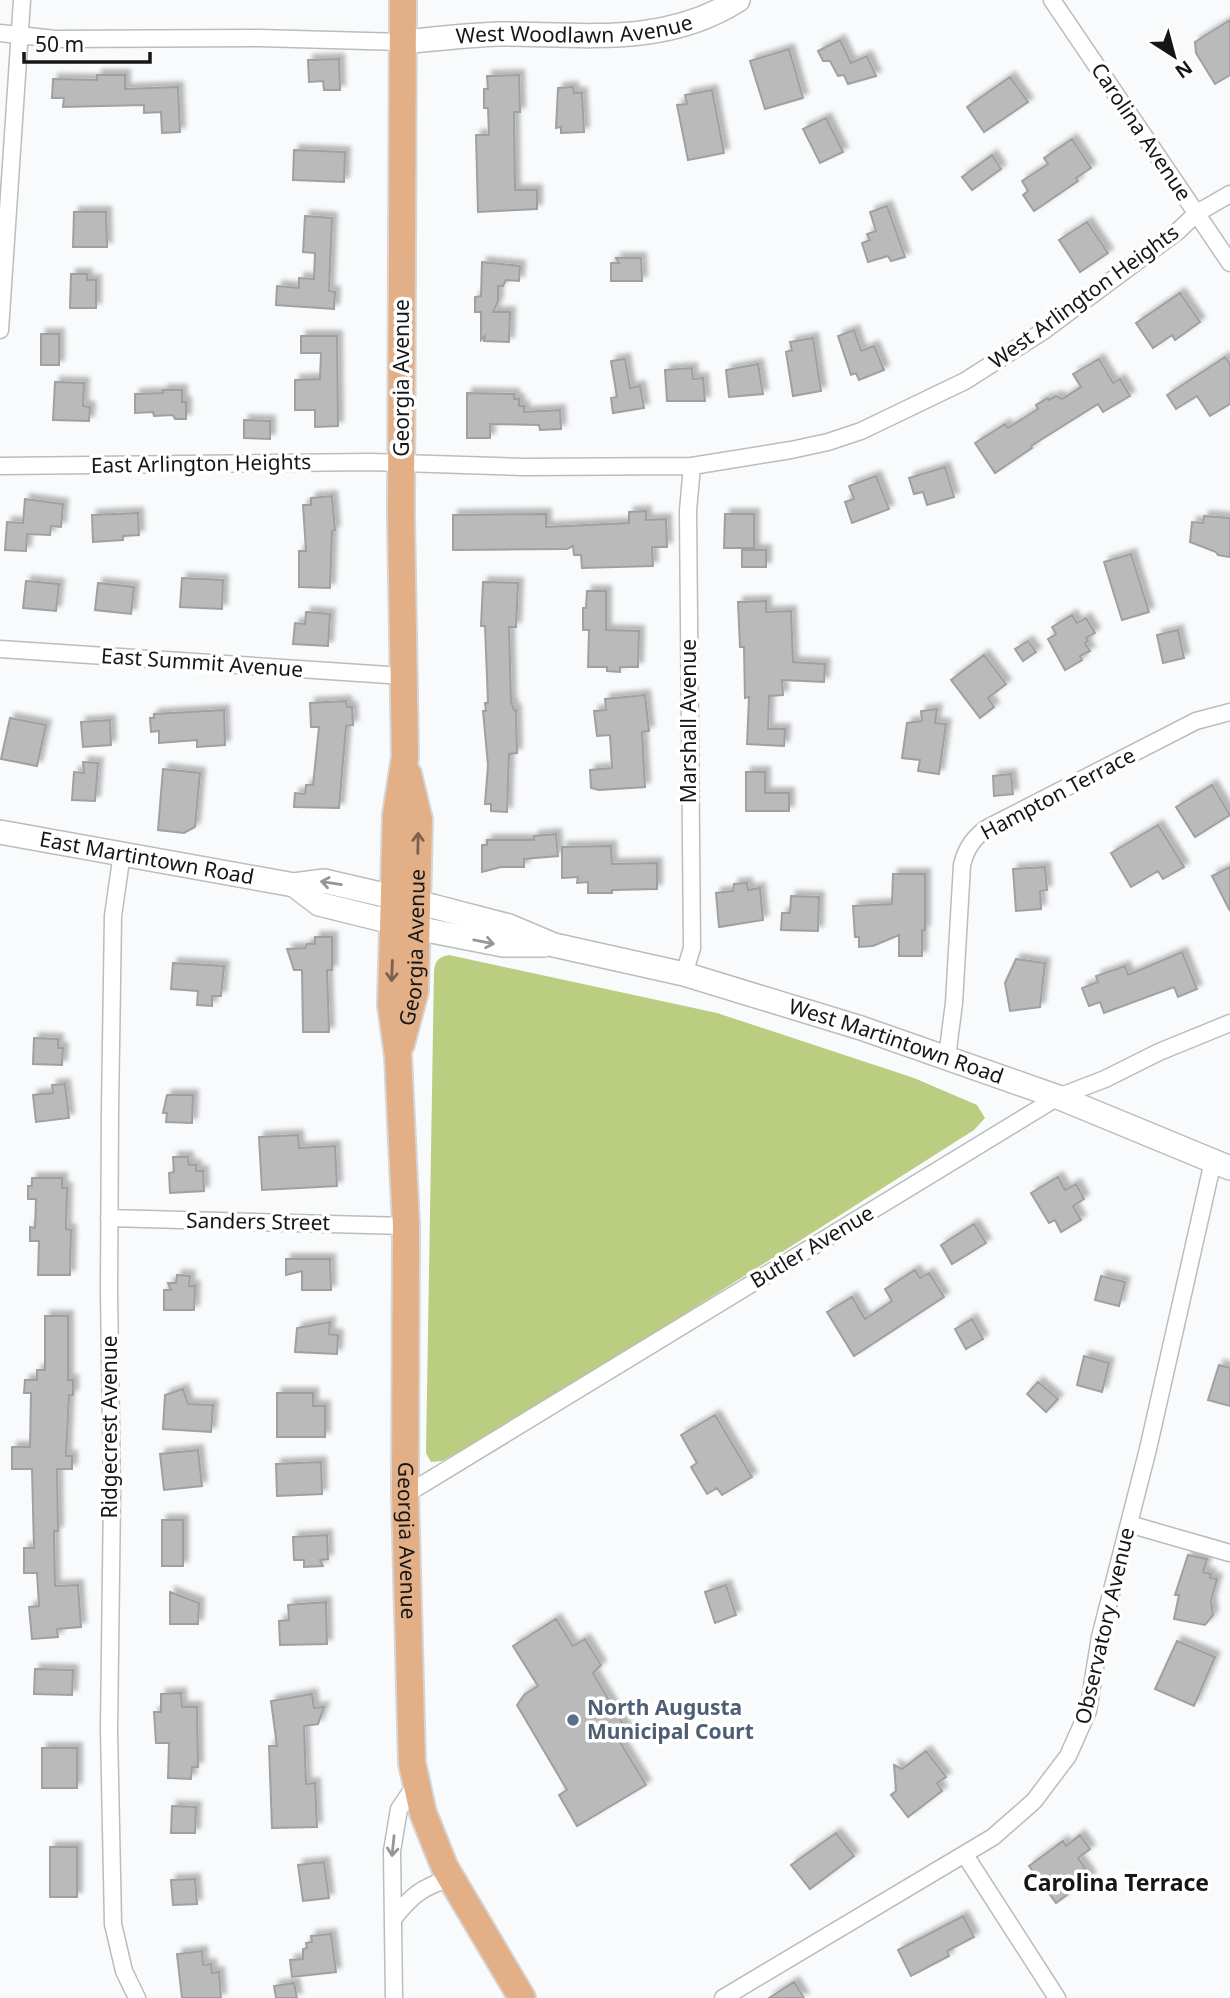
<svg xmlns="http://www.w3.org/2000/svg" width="1230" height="1998" font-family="'Noto Sans',sans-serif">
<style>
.forest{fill:#bacd80}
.building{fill:#bababb;stroke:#9fa0a1;stroke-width:2;filter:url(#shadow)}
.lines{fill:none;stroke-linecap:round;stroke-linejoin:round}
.street-casing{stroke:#bbbcbc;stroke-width:19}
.secondary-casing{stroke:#bbbcbc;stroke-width:26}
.primary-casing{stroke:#d5d5d5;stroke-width:30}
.street{stroke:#fff;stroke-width:16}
.secondary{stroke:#fff;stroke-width:23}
.primary{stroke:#e2af87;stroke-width:26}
.oneway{stroke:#7c624e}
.oneway2{stroke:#969696}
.service-dot{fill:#5c6f8a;stroke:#fff;stroke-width:2.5}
.labels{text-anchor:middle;stroke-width:7;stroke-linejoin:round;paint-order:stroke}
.street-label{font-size:21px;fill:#161616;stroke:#fff}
.service-label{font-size:21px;font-weight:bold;fill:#4e5e75;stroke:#fff;text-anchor:start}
.neighbourhood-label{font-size:23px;font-weight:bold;fill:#161616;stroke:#fff}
</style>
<defs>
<filter id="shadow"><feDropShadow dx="5" dy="-5" stdDeviation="2" flood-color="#0004"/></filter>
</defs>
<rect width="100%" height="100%" fill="#f9fafb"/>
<path class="forest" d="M449,955L717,1013L914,1078L977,1105L985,1118L974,1130L538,1407L442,1461L431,1462L426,1453L434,971C435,960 439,957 449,955Z"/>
<path class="building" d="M1230,20V75L1215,84L1196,53L1195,42Z
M840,40L851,63L867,56L876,76L848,84L844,75L838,76L830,61H823L818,51Z
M789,49L803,98L765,109L750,61Z
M339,59L340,90H324L323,81L309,82L308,60Z
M97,75H125V89L178,87L180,132L162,133L161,112L144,113V105L63,107L64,98H52L53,79L97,80Z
M519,75L520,112H514L515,190H537V209L478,212L476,135H489L488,108H484V89H488L487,76Z
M1010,77L1028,102L984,132L967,107Z
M573,87L574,93H582L584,132L561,133V127L556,128L558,88Z
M712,90L724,153L688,160L677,105L687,104L685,95Z
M826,118L843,152L820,163L803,129Z
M1072,139L1091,168L1076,178L1078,181L1034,211L1023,195L1028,191L1022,181L1048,164L1044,158Z
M294,150L345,152L344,182L293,180Z
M992,155L1001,169L972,190L962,177Z
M887,206L905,257L891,261L888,256L868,262L862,243L870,240L867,234L876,231L870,212Z
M74,212H106L107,247H73Z
M305,216L332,218L329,291L335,292L334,309L276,305L277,286L299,288V278L314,279L315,253L303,252Z
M1087,222L1108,253L1080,272L1059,240Z
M616,258H641L642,281H611V263H619Z
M482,262L520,266L519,281L506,280L503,286H498V301L493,312H510L509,342L484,341L485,336L481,340V312H475V297L481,296Z
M71,274H87V280H96V308H70Z
M1180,293L1200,322L1175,340L1172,335L1153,348L1136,323Z
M854,330L861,351L874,346L884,370L859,380L856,373L851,375L838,336Z
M41,334H59V365H41Z
M301,336H337L338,426L315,427V410H295V380L320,379L321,353H301Z
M813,338L821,391L793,396L786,352L792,350L790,342Z
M1225,357L1230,364V404L1210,416L1197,396L1176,409L1167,395Z
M625,359L630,388L640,386L644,408L613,413L611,398L617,397L611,361Z
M1099,359L1113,383L1120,379L1130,396L1103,412L1098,404L1031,446L1032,448L995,473L975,443L1005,424L1008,428L1038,409L1036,405L1048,398L1049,400L1056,396L1062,399L1081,387L1073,374Z
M758,364L763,394L729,397L726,370Z
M692,368L693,379L703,378L705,401H667L665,370Z
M55,382L84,383L83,406L90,407L89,421L53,420Z
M163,390H182V402H186V419H175L173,415L154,416L153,412L135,413V394L163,393Z
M467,393L514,394V399H519V406H524V412L560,410L561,429L540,430L539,425L490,424V438H467Z
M244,420L270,421V439L244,438Z
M945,467L954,497L927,505L923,492L914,494L909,478Z
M876,476L889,509L852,523L845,502L854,499L849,486Z
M332,496L335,530L332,531L330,588L299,587V551H306L303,505H311V498Z
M25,499L63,504L61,527L51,526L50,535L27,534L26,551L5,550L7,522L23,523Z
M646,511V520L666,519L667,547H652L653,566L582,568L581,555H574L573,546L567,549L453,550V515L546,514V527L629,523V512Z
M138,513L139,535L123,536V540L93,542L92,515Z
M725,514H754V548H724Z
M1204,516L1230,518V557L1218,555L1216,552L1190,542L1192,522L1203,523Z
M742,550H766V567H742Z
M1131,554L1149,612L1122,620L1104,562Z
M182,578L223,580L222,609L180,607Z
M26,581L59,584L56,611L23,608Z
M483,582L518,583L516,627H509L511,701L514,710H516L517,753L509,754L507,812L491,811V804H485L488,765L483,711H486L485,703H488L485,626H481Z
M98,583L134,587L131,614L95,610Z
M587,591H606V630L639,631L638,667H620V672L607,671V667H588L589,630H583V608H586Z
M766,601V612L791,611L793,662L825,664L824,682L782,680L783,695L769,696L768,729H785L784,746L747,744L749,697L745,698L744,647H740L738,602Z
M306,612L330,614L328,646L293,644L295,623L305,624Z
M1072,615L1077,623L1086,618L1095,633L1086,638L1088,641L1085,643L1090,651L1080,656L1082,660L1065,670L1048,639L1056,634L1052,627Z
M1178,630L1184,658L1163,663L1157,635Z
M1028,641L1036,652L1023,661L1015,649Z
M984,655L1006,684L988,698L994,707L980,718L951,680Z
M645,695L649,731L642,732L645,787L599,790L591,788L590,770L612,768L610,735L597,736L594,711L606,710L605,699Z
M346,701L347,707H352L353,725L346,726L339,808L294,807L295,793L305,794L306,785H313L319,727H311L310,703Z
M937,709L935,723L946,724L939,774L918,771L920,760L902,758L907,723L922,721L921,711Z
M224,710L225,745L197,747V740L159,743V731L151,732L150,718H154V714Z
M10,718L46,725L37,766L1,759Z
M110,720L111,745L83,747L81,722Z
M83,762L98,763L95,801L72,800L74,772L84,773Z
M163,769L200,773L195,827L184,833L158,830Z
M746,772H765V793H789V811H746Z
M1011,774L1013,794L994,796L993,776Z
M1212,785L1230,815L1195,837L1176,807Z
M1158,825L1184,867L1163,879L1158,871L1131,887L1111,853Z
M556,834L558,856L524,859V867H501L482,872V845H487V840H534V836Z
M611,846L612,864L657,863V889L612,890V893H588V882L577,883L578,877L562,878V847Z
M1045,867L1047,890L1040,891L1041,909L1016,911L1013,869Z
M1230,867V911L1212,876Z
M893,874H925V930H922V956H899V935L873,946L859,947V937H855L853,906L892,904Z
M747,883L748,890L760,888L763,920L719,927L716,893L733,891L734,884Z
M791,896L819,897L818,931L781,930L782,913H790Z
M315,937H332V970H327L329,1032H303L302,970H294L287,949L305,948L307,944H315Z
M1182,952L1197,989L1178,997L1174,987L1104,1013L1100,1002L1089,1006L1082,988L1098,982L1096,976L1125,966L1128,975Z
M1016,959L1045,963L1040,1007L1010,1011L1005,983Z
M173,963L224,966L221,996H212V1006L197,1005L198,991L171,989Z
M34,1038L58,1039V1048H63L62,1065L33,1064Z
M65,1084L69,1118L36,1122L33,1095L53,1093L52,1085Z
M167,1095H193L192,1123L166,1122L167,1113H163Z
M298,1135L299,1148L335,1146L337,1186L262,1190L259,1137Z
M173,1157H188L189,1165H196V1171H203L204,1191L170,1193L169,1173L174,1172Z
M1058,1177L1065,1190L1076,1184L1084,1199L1073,1206L1081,1220L1061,1232L1055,1220L1049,1223L1031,1193Z
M32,1178H62V1188H67L66,1229L71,1230L70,1275H38L39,1241H30V1227L35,1228L36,1199H28V1186H32Z
M974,1224L986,1243L952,1264L941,1245Z
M286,1259H330L331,1290H302V1271L286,1275Z
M915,1270L920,1278L929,1273L944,1297L854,1356L827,1312L852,1297L865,1319L892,1301L885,1289Z
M177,1275L190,1276L189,1286H195L194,1310H164V1290H171L168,1283H176Z
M1101,1276L1125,1282L1119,1306L1095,1300Z
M45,1316H68V1380H73V1395H69L66,1456H72V1469H57L58,1531H54L55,1586L78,1585L81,1627L57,1629L58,1637L32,1639L29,1607L39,1606L37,1573H24V1548H34L32,1469H12V1447H30L31,1393H24L25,1380H37V1370H45Z
M972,1319L983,1339L966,1349L955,1329Z
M330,1322L329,1334L338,1335L337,1354L295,1352L297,1328Z
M1084,1356L1109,1363L1102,1392L1077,1385Z
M1219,1365L1230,1368V1406L1208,1400Z
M1038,1382L1058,1399L1046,1412L1027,1394Z
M183,1389L188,1404L213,1405L211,1432L163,1429L165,1395Z
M277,1393H313V1406H325V1437H277Z
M715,1415L752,1477L722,1495L717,1488L707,1494L691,1467L697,1463L681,1435Z
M198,1450L202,1486L164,1490L160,1454Z
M321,1462L322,1494L277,1496L276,1464Z
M162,1520H183V1566H162Z
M327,1535L328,1559L320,1560L323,1566L304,1567V1560H294L293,1537Z
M1188,1555L1207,1559L1203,1572L1211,1574L1210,1578L1217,1579L1211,1601L1213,1615L1205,1625L1174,1619L1179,1595H1175Z
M726,1585L736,1615L715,1623L705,1592Z
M170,1592L199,1603L198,1624H170Z
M326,1602L327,1644L280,1645L279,1621L289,1620L288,1605Z
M556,1619L573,1646L585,1639L601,1665L593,1673L629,1734L619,1740L646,1785L577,1826L559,1795L567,1790L517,1705L525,1694L538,1686L513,1646Z
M1177,1641L1215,1657L1194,1706L1155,1689Z
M35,1669L73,1670L72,1695L34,1694Z
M181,1693L182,1707H197L198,1767H192L191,1779L168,1778L169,1743H156L154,1712H161V1694Z
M312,1694L314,1708L324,1707L318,1724L304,1726L306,1784L315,1783L317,1827L272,1828L269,1746H277L271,1701Z
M42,1748H77V1788H42Z
M926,1751L946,1777L937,1783L942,1791L908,1817L891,1795L896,1791L894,1765L902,1769Z
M172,1806L196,1807L195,1833H171Z
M836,1833L854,1856L810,1889L791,1865Z
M1080,1835L1090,1849L1078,1858L1091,1877L1056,1903L1029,1866L1063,1841L1066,1846Z
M50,1847H77V1897H50Z
M324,1862L329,1898L303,1901L298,1865Z
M195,1879L197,1904L173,1905L171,1880Z
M963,1916L974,1937L947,1951L949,1956L911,1976L898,1950Z
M331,1934L336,1972L292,1977L290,1960L303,1959V1949L307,1948L306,1943L312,1942L311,1936Z
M202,1951L203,1965L211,1964L212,1973L219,1972L221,1998H182L177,1954Z
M794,1982L804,1998H769Z
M294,1983L297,1998H276L274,1986Z"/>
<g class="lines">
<defs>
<path id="street" d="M1052,0L1230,263
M0,33L55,39L259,38L403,42
M0,330L22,0
M0,466L371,462L523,467L692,466L791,450L828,442L861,431L965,381L1042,332L1178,231L1197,213L1230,194
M0,649L404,676
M122,853L113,916L110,1110L109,1292L112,1495L109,1730L113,1924L124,1971L137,1998
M684,974L692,948L688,511L692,466
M947,1057L954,1003L962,865C966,848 974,836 989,827L1196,721L1230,712
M109,1218L406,1226
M405,1495L1058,1097L1105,1079L1159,1052L1230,1023
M1129,1524L1230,1553
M965,1855L1057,1998
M393,1919C412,1895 421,1888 450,1878
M394,1998L392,1851L399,1809L416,1784
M723,1998L993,1837L1034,1801L1068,1756L1088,1711L1100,1637L1148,1449L1213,1161"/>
<g id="secondary">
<path id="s1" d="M403,42C435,39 467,35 499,34C583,34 664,47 738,0"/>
<path id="s2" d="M0,832L294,885L324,881L432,906L509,926L554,945L684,974L861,1028L1058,1097L1230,1168"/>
<path d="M294,885L319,904L416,928L503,945H544"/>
</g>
<g id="primary">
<path id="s3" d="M403,0L401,515L405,757L396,815L391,1005L398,1056L406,1226L405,1495L412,1763L423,1813L445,1868L522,1998"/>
<path id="s4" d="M401,1044L415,991L419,820L408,774"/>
</g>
</defs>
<use href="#street" class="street-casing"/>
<use href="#secondary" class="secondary-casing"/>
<use href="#primary" class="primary-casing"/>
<use href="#street" class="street"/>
<use href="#secondary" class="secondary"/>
<use href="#primary" class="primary"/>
</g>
<defs><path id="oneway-shaft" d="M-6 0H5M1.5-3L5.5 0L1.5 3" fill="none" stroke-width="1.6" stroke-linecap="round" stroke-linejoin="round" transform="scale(1.75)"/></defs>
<g class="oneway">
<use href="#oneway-shaft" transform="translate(418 843) rotate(-89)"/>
<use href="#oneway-shaft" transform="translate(392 971) rotate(92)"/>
</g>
<g class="oneway2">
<use href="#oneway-shaft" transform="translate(331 883) rotate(-171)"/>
<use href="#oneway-shaft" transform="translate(484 942) rotate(11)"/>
<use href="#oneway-shaft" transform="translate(393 1846) rotate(96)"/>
</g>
<circle class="service-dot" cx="573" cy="1720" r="7"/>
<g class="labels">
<g class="street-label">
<text dy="7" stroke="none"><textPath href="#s1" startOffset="172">West Woodlawn Avenue</textPath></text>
<text transform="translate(1141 132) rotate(56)" y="7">Carolina Avenue</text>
<text transform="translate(1084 297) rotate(-36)" y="7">West Arlington Heights</text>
<text transform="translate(402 378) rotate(-90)" y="7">Georgia Avenue</text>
<text transform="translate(201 464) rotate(-1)" y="7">East Arlington Heights</text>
<text transform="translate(202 663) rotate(4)" y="7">East Summit Avenue</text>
<text transform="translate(689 721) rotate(-90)" y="7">Marshall Avenue</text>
<text transform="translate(1058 794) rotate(-28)" y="7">Hampton Terrace</text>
<text dy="7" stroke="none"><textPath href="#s2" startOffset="149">East Martintown Road</textPath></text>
<text dy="7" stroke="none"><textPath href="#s4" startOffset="98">Georgia Avenue</textPath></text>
<text dy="7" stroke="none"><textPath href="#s2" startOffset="924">West Martintown Road</textPath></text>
<text transform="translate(258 1222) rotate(1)" y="7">Sanders Street</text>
<text transform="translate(812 1247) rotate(-31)" y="7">Butler Avenue</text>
<text transform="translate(110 1427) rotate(-90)" y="7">Ridgecrest Avenue</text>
<text dy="7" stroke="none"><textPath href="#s3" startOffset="1542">Georgia Avenue</textPath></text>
<text transform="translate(1105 1626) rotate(-77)" y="7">Observatory Avenue</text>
</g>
<g class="service-label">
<text x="587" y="1715">North Augusta<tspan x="587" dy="24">Municipal Court</tspan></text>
</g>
<g class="neighbourhood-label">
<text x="1116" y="1891">Carolina Terrace</text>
</g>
</g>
<g transform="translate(1174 56) rotate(144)" stroke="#ffffff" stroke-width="5" paint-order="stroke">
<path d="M0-5L12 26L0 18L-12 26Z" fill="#161616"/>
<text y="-10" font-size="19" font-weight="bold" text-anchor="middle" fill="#161616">N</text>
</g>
<path d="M24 52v10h126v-10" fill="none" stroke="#161616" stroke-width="3.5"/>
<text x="35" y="52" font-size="21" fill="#161616" stroke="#ffffff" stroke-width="5" paint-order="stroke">50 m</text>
</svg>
